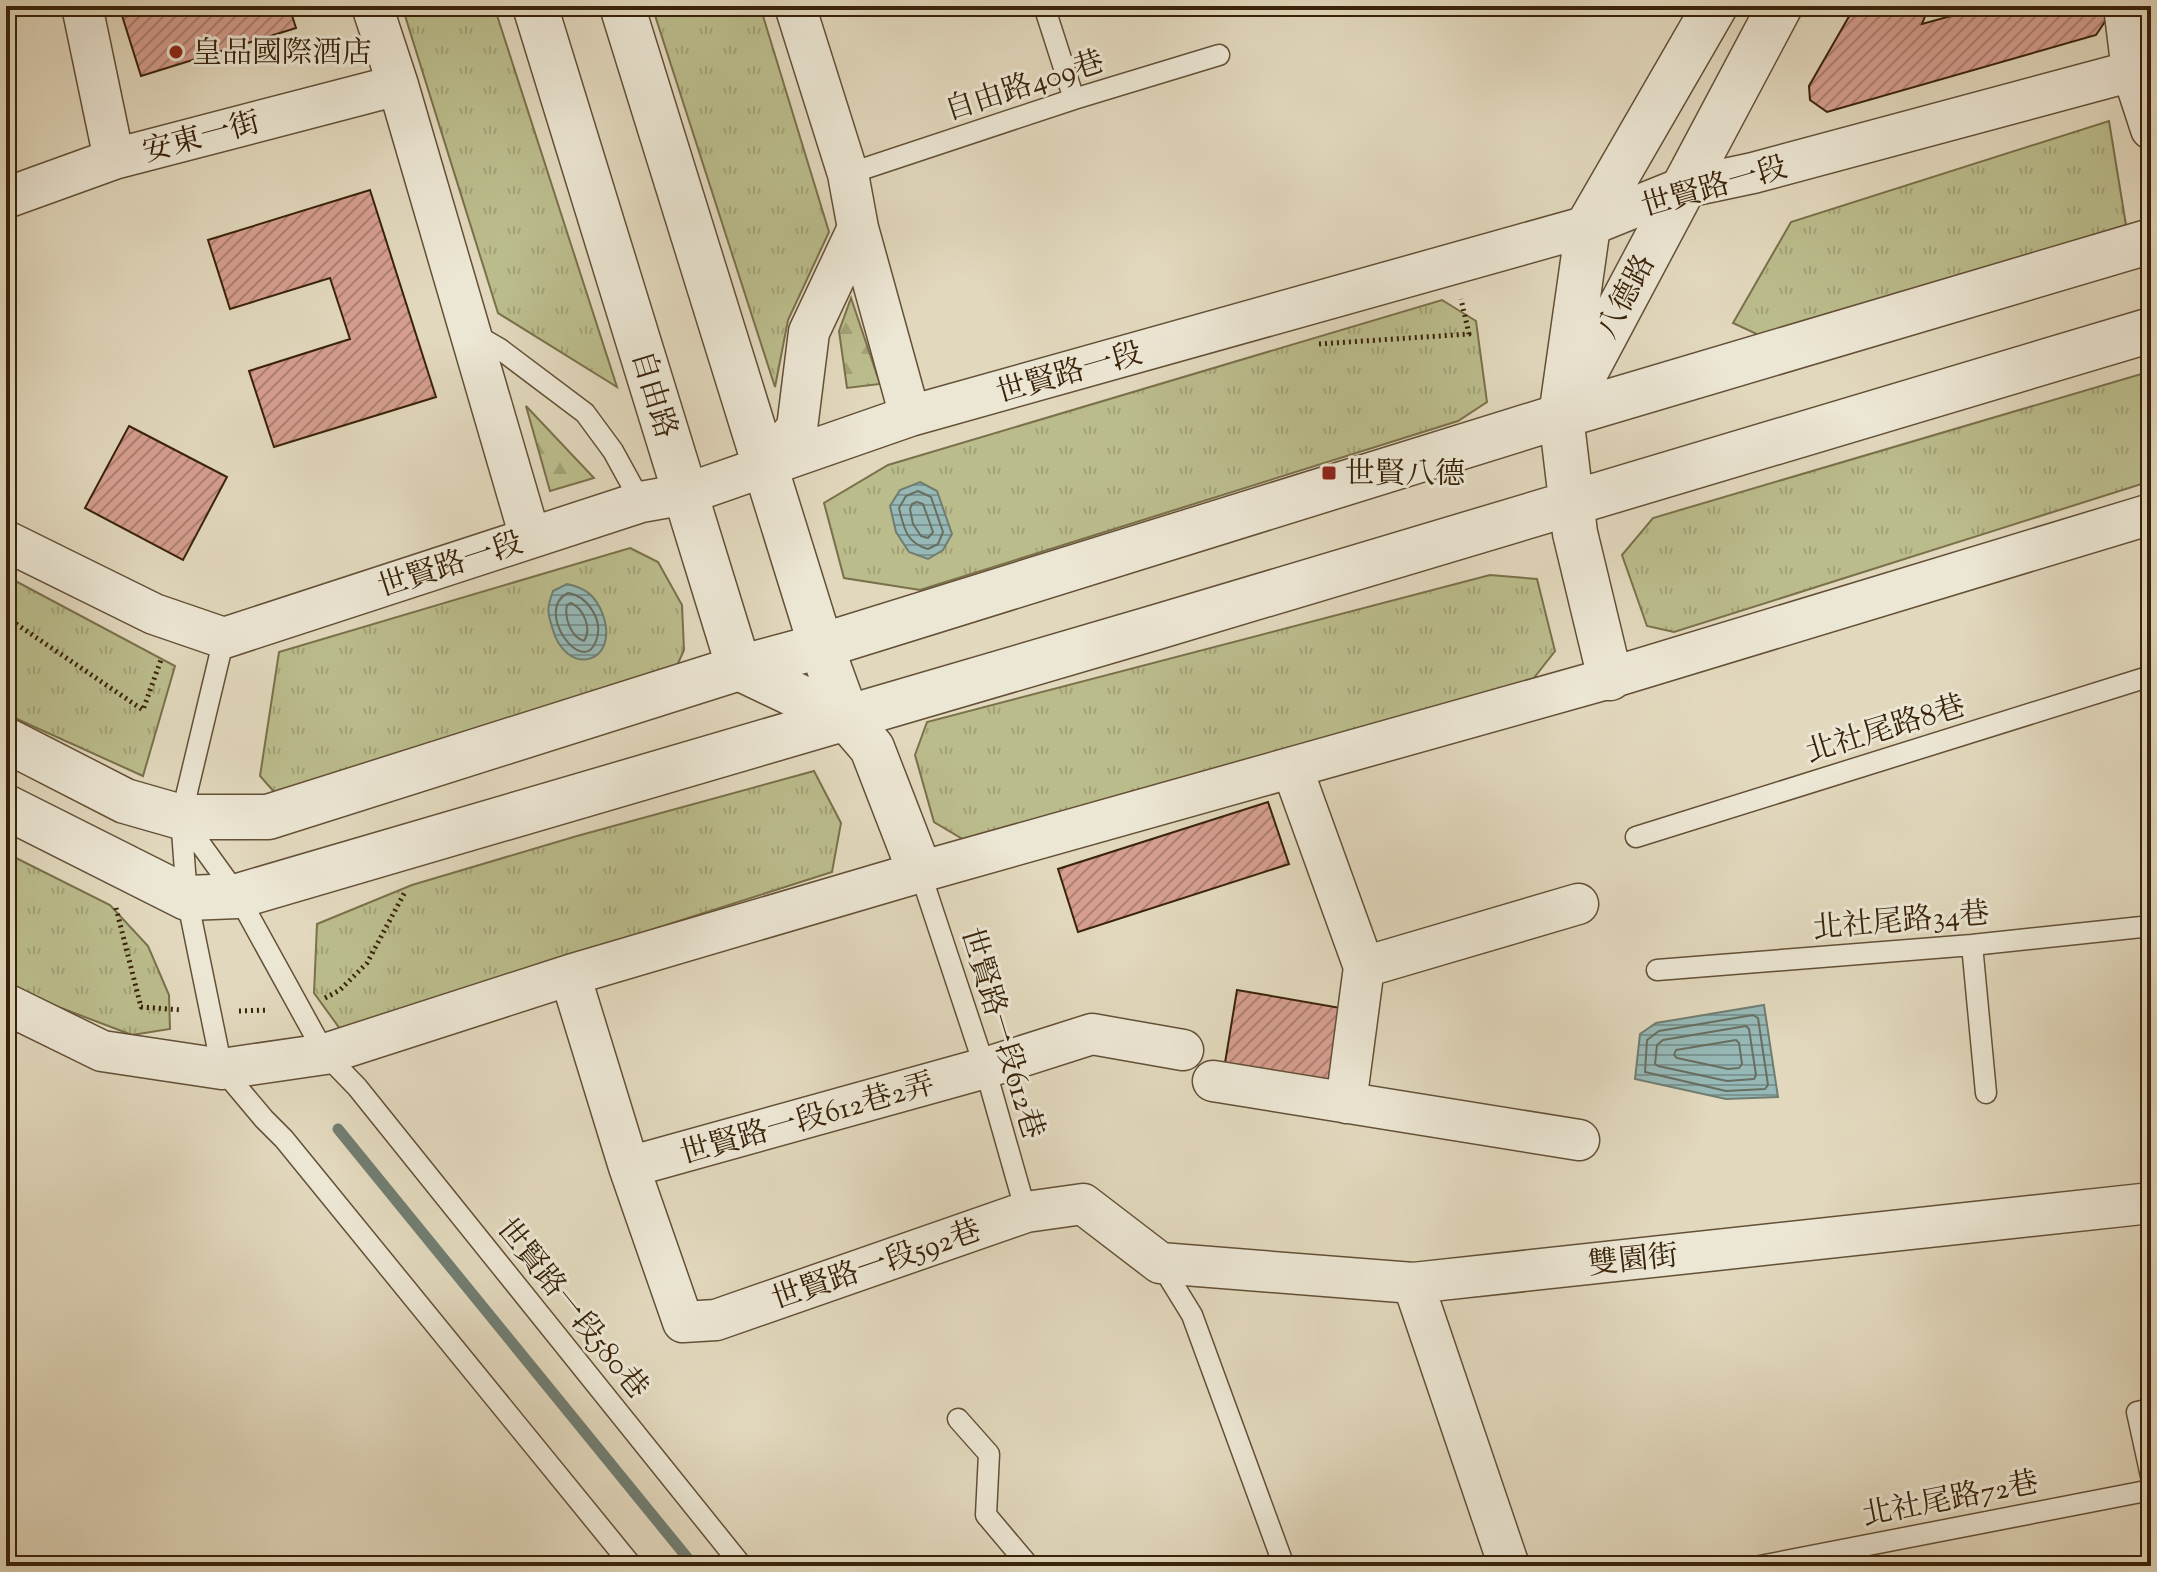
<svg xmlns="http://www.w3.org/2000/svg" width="2157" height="1572" font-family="'Sorts Mill Goudy','Noto Serif TC',serif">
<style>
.grass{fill:url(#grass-tufts);stroke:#7a704a;stroke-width:2}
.forest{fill:url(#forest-firs);stroke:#7a704a;stroke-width:2}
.water{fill:url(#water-rules);stroke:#717d71;stroke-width:2}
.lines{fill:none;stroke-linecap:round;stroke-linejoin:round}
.shore{stroke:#686e60;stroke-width:2}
.stream{stroke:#717d71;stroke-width:11}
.building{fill:url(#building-hatch);stroke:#392309;stroke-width:2}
.service-casing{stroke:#635036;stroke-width:23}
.minor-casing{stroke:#635036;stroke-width:43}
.tertiary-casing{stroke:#635036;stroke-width:47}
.path{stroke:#392309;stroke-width:5;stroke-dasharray:2 4;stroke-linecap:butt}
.service{stroke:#ece6d4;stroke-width:20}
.minor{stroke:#ece6d4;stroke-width:40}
.tertiary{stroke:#ece6d4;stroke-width:44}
.poi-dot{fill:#8f2418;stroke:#ece6d4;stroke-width:3}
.labels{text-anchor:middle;stroke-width:6;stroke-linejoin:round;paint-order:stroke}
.poi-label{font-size:30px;fill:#392309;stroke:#ece6d4;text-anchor:start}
.street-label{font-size:30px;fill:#392309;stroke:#ece6d4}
</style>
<defs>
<pattern id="grass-tufts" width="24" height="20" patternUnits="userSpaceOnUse" patternTransform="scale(2)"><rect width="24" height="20" fill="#bbbc8c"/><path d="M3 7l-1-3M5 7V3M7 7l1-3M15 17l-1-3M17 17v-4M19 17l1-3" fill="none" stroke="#a2a177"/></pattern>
<pattern id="forest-firs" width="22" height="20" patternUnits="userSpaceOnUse" patternTransform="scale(2)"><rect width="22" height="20" fill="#bbbc8c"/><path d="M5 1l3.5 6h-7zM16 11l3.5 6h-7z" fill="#a2a177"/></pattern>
<pattern id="water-rules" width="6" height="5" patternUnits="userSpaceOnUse" patternTransform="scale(2)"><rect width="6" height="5" fill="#96b9b7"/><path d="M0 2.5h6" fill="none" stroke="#7b9693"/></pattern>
<pattern id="building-hatch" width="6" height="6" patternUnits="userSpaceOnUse" patternTransform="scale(2)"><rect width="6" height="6" fill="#d59e8f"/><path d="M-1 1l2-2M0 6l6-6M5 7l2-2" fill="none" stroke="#ae8073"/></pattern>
</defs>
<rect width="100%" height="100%" fill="#e2d8bd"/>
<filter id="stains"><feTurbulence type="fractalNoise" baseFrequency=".0025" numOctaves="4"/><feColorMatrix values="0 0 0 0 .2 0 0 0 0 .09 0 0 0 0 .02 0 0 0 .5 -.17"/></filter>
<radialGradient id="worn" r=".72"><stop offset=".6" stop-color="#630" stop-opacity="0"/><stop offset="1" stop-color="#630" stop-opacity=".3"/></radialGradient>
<path class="grass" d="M402,6H494L617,387L498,313Z
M652,6H760L829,232L788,320L775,387Z
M2109,121L2126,225L1763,337L1733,323L1791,222Z
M1442,300L1476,321L1487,402L1458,421L920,590L844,578L824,503L888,465Z
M2148,372L2151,386V481L1674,632L1647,626L1622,555L1653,518Z
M630,548L658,562L682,605L684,650L672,677L276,794L260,776L279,652Z
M1490,575L1537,579L1555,651L1530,683L971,844L934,822L915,755L927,722Z
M6,576L175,666L143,776L6,714Z
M814,771L841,823L832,872L550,962L343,1033L314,993L317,924L412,885L577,836Z
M6,853L110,905L148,946L169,995L170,1029L132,1035L27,995L6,985Z"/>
<path class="forest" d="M851,298L880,384L847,388L839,331Z
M526,406L594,478L550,491Z"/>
<path class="water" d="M920,482L937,491L952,534L943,550L928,559L909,552L896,532L890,506L900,490Z
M567,584C586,588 596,596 603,615C620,665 565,678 552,627C547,611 547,608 553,591Z
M1764,1005L1778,1097L1726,1099L1635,1079L1640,1034L1656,1023Z"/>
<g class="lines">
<path class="shore" d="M918,491L931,497L943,532L938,544L928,549C906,543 904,528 899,508L906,496Z
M917,502L923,504L933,532L928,538L921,536L913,524L910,509L912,504Z
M568,593C588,596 604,621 596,641C583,678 533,610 568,593Z
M571,603C584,609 592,629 584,641C571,637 564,618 567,605Z
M1753,1015L1758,1018L1768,1085L1765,1089L1726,1091L1645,1072L1647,1040L1659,1031Z
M1746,1026L1749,1029L1756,1075L1754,1079L1727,1081L1658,1066L1655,1064L1657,1045L1663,1040Z
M1736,1040L1739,1043L1742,1064L1739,1068L1728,1069L1677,1058L1674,1055L1676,1050Z"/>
<path class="stream" d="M338,1129L694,1566"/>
</g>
<path class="building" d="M119,6H289L296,28L141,76Z
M1855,6H1929L1922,24L1987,6H2106L2108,17L2096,35L1827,112L1810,100L1809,86Z
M370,190L436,397L274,447L249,371L350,339L330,278L230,309L208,240Z
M129,426L227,477L183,560L85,508Z
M1268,802L1289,864L1078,932L1058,869Z
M1237,990L1352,1010L1339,1082L1225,1063Z"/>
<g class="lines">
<defs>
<path id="service" d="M1044,6L1074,99
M848,174L1074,99L1219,55
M474,334L500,349L585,413L613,451L641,502
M224,638L181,817L187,898L222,1069L264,1119L284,1139L632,1566
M181,817L238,896L325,1054L357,1087L742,1566
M1636,837L2151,676
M920,872L985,1068L1026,1212
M1972,945L1986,1093
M1657,970L1972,945L2151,926
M1160,1263L1192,1315L1284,1566
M2151,1409L2137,1412L2151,1476
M958,1419L989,1454L986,1515L1029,1566
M1760,1566L2151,1490"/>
<path id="minor" d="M82,6L114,159
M372,6L398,85L530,537
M795,6L848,174L858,228L910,416
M2124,6L2132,71L2151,129
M6,198L114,159L398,85
M765,466L797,428L809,332L858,228
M6,541L154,614L224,638L641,502L686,494L910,416L1588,226L1682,188L1753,173L2151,66
M1292,768L1364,967L1346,1103
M1364,967L1578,904
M570,975L629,1167L683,1322L716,1320L1026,1212L1083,1204L1160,1263L1413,1283
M6,1004L102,1051L222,1069L325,1054L570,975L920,872L1610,678L2151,514
M1213,1081L1579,1140
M629,1167L985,1068L1092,1034L1183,1050
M1509,1566L1413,1283L2151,1203"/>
<path id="tertiary" d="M535,6L739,668L848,720
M622,6L821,646L848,720L872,748L920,872
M1576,390L1780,6
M1610,678L1575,533L1561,416L1588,226L1715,6
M6,740L125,801L181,817H268L739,668L821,646L1561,416L2151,241
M6,807L187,898L238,896C877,711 1514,522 2151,330"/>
</defs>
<use href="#service" class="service-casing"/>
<use href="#minor" class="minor-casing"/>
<use href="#tertiary" class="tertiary-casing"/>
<path class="path" d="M1319,344L1469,334L1461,299
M6,617L143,710L162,657
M116,908L141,1007L182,1010
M325,998L340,990L367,963L406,890
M239,1011L269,1010"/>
<use href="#service" class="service"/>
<use href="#minor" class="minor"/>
<use href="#tertiary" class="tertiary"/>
</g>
<g class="poi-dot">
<circle cx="176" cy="52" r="8"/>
<rect x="1321" y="465" width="16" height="16" rx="4"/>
</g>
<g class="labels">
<g class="poi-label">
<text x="192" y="62">皇品國際酒店</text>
<text x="1345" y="483">世賢八德</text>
</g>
<g class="street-label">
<text transform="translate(1024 85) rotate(-18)" y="10">自由路409巷</text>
<text transform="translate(201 136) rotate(-15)" y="10">安東一街</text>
<text transform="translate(1714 186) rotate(-16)" y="10">世賢路一段</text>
<text transform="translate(1625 296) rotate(-62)" y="10">八德路</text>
<text transform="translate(1069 372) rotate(-16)" y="10">世賢路一段</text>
<text transform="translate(655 394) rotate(73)" y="10">自由路</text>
<text transform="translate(450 564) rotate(-18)" y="10">世賢路一段</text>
<text transform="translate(1885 728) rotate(-17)" y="10">北社尾路8巷</text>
<text transform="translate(1901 920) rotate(-5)" y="10">北社尾路34巷</text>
<text transform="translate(1003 1033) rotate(73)" y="10">世賢路一段612巷</text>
<text transform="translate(807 1118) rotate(-16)" y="10">世賢路一段612巷2弄</text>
<text transform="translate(1633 1259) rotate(-6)" y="10">雙園街</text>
<text transform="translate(876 1264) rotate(-19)" y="10">世賢路一段592巷</text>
<text transform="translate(573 1308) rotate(51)" y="10">世賢路一段580巷</text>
<text transform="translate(1950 1498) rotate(-11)" y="10">北社尾路72巷</text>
</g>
</g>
<rect width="2157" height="1572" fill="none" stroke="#e2d8bd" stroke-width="32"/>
<rect x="8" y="8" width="2141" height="1556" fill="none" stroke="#392309" stroke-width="4"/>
<rect x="16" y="16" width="2125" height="1540" fill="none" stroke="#392309" stroke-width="2"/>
<rect width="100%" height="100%" filter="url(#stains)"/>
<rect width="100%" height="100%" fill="url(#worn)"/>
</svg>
